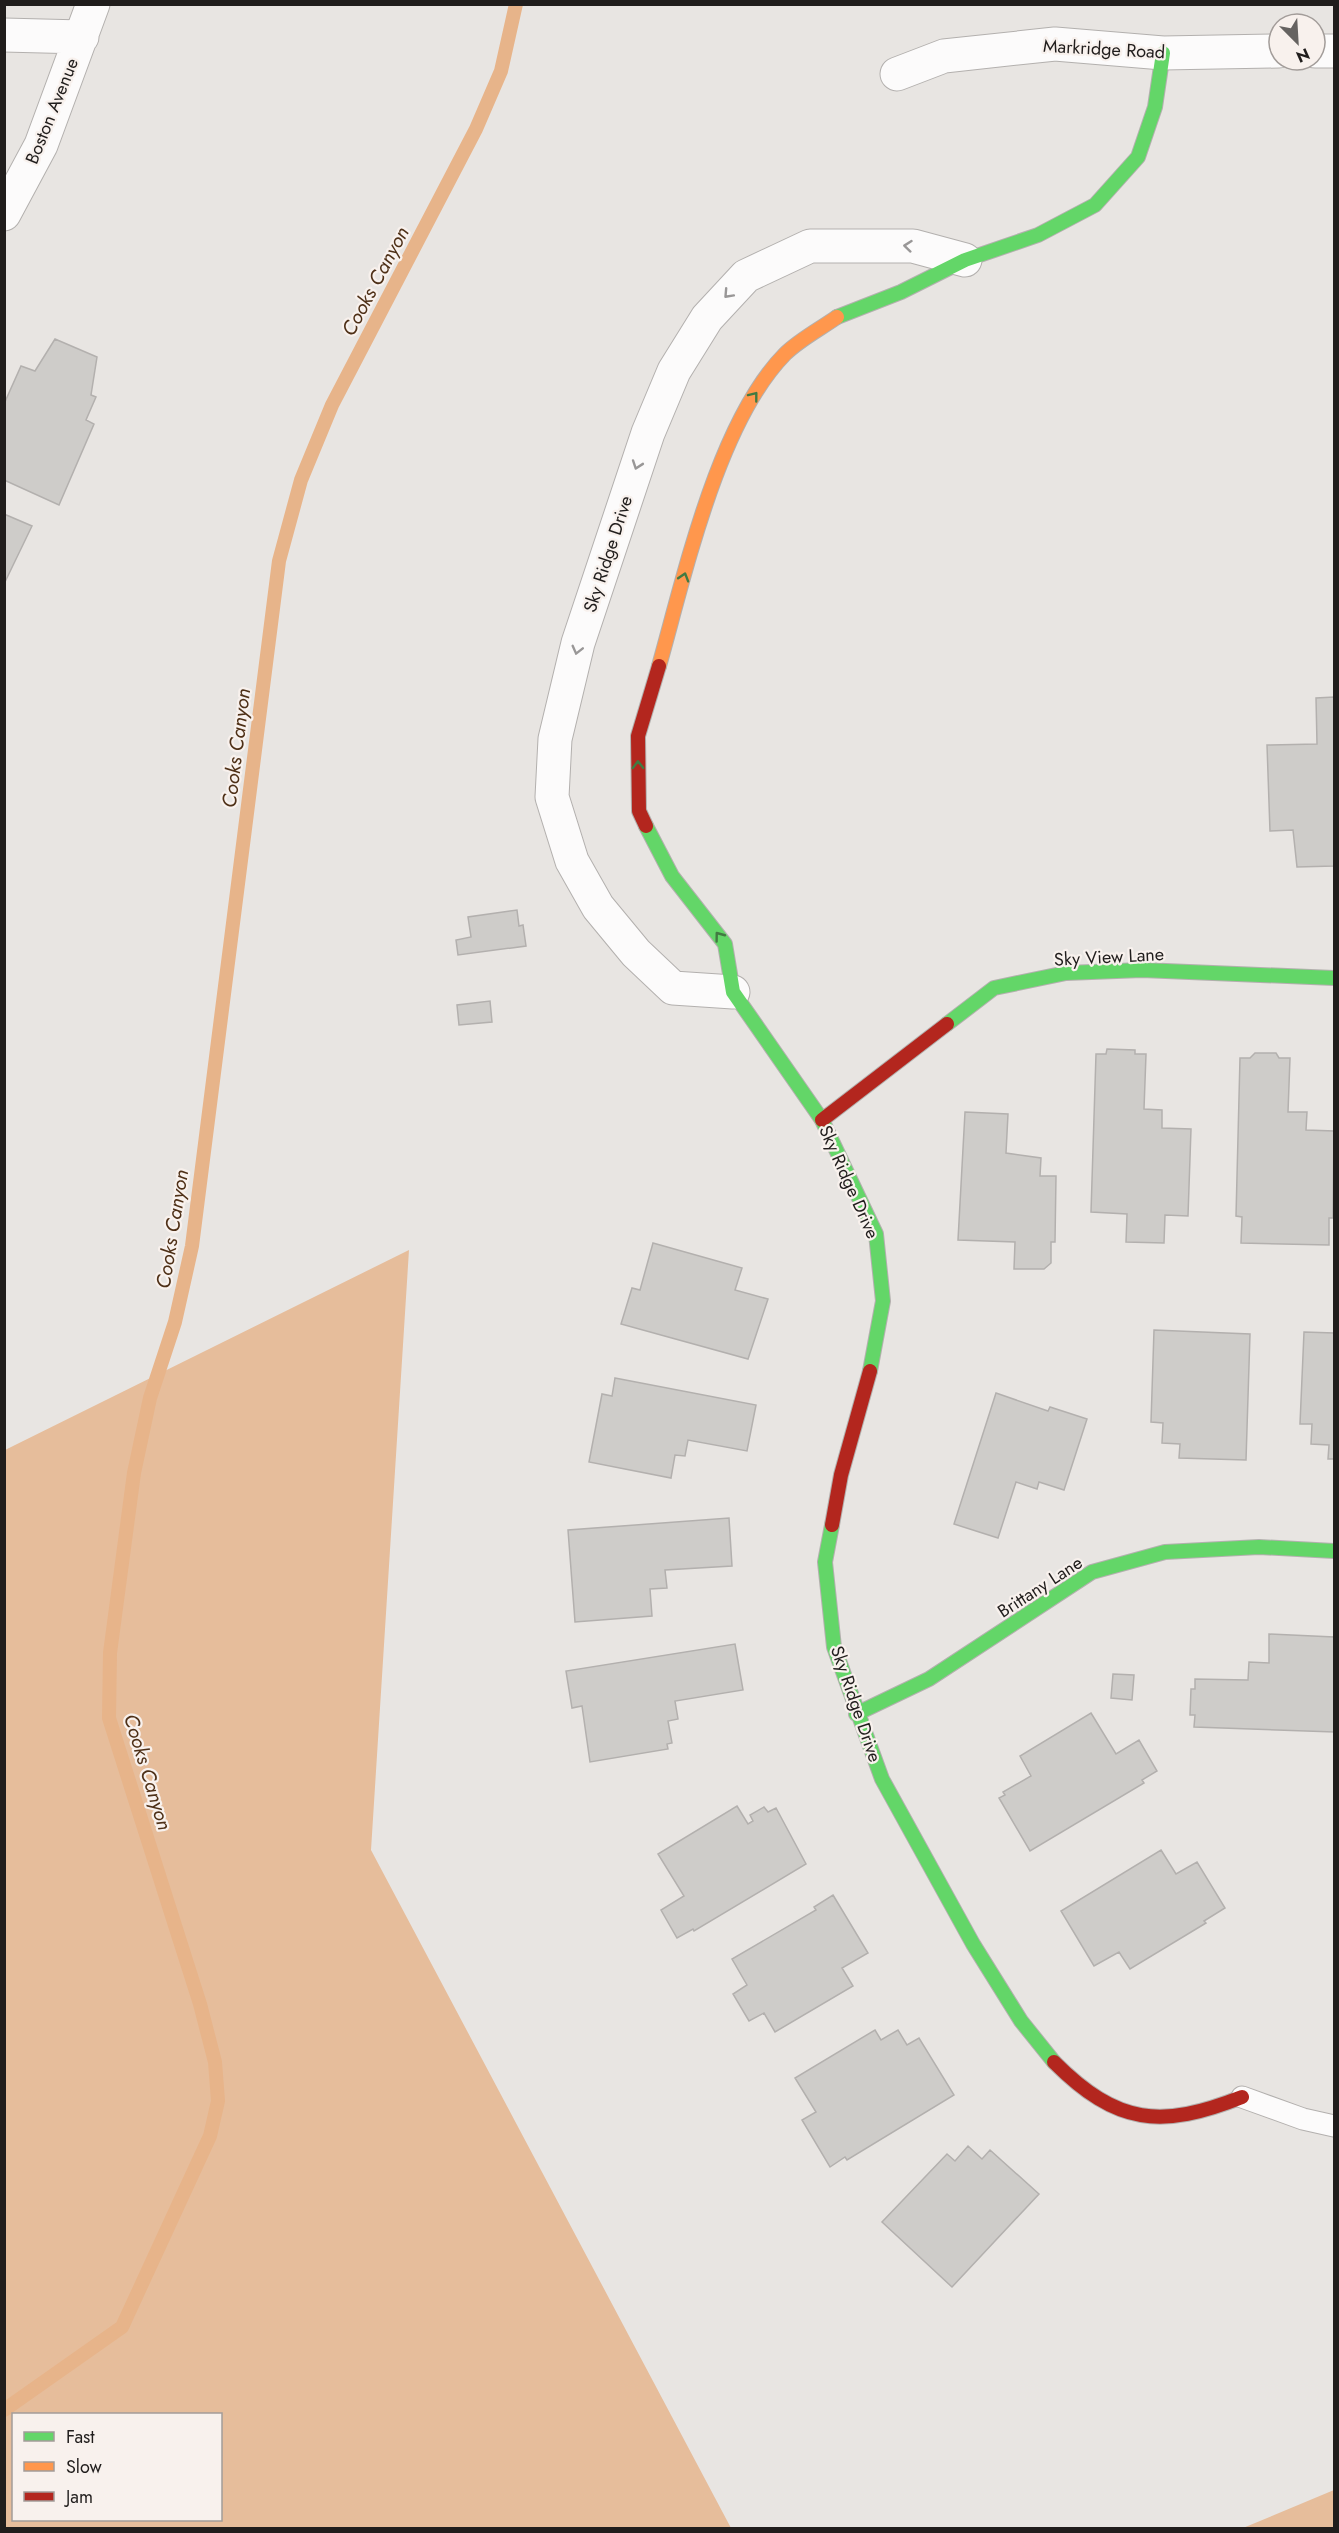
<svg xmlns="http://www.w3.org/2000/svg" width="1339" height="2533" font-family="Jost,sans-serif">
<style>
.forest{fill:#e6bd9b;fill-rule:evenodd}
.lines{fill:none;stroke-linecap:round;stroke-linejoin:round}
.stream{stroke:#e7b48a;stroke-width:14}
.building{fill:#ceccc9;stroke:#b3b0ae;stroke-width:1.5}
.lane-casing{stroke:#b3b0ae;stroke-width:23}
.street-casing{stroke:#b3b0ae;stroke-width:35}
.fast-casing{stroke:#b3b0ae;stroke-width:16}
.slow-casing{stroke:#b3b0ae;stroke-width:16}
.jam-casing{stroke:#b3b0ae;stroke-width:16}
.lane{stroke:#fcfbfb;stroke-width:21}
.street{stroke:#fcfbfb;stroke-width:33}
.fast{stroke:#63d668;stroke-width:14}
.slow{stroke:#ff974d;stroke-width:14}
.jam{stroke:#b3261e;stroke-width:14}
.oneway{stroke:#999797}
.oneway2{stroke:#427a42}
.labels{text-anchor:middle;stroke-width:4.5;stroke-linejoin:round;paint-order:stroke}
.street-label{font-size:18px;fill:#201d1c;stroke:#f8f1ed}
.water-label{font-size:20px;font-style:italic;fill:#4e3017;stroke:#f8f1ed}
</style>
<rect width="100%" height="100%" fill="#e8e5e2"/>
<path class="forest" d="M409,1250L371,1850L731,2528H5V1450ZM14,2414H220V2520H14Z
M1334,2490V2528H1243Z"/>
<g class="lines">
<path class="stream" d="M4,2410L122,2327L210,2136L218,2101L215,2062L200,2004L109,1718L110,1653L134,1473L150,1398L175,1322L192,1246L279,561L301,480L332,405L476,129L501,71L516,4"/>
</g>
<path class="building" d="M55,339L97,357L91,395L96,397L86,420L94,424L59,505L4,480V404L21,366L35,371Z
M4,514L32,526L4,584Z
M1334,697V866L1297,867L1293,830L1270,831L1267,745L1317,744L1316,698Z
M517,910L519,926L523,925L526,946L458,955L456,940L471,937L468,917Z
M490,1001L492,1022L459,1025L457,1005Z
M1107,1049L1135,1050V1054H1146L1144,1109L1162,1110V1128L1191,1129L1188,1216L1165,1215L1164,1243L1126,1242L1127,1214L1091,1212L1096,1054H1106Z
M1255,1053H1276L1279,1058H1290L1288,1112H1307L1306,1130L1334,1131L1333,1218H1329V1245L1241,1243L1242,1217L1236,1216L1240,1058H1250Z
M965,1112L1008,1114L1006,1153L1041,1158L1040,1176H1056L1055,1242H1051V1263L1044,1269H1014L1015,1242L958,1240Z
M653,1243L742,1268L735,1290L768,1299L748,1359L621,1324L632,1288L640,1290Z
M1154,1330L1250,1334L1246,1460L1179,1458L1180,1444L1162,1443L1163,1423L1151,1422Z
M1304,1332L1334,1333V1459H1328L1329,1445L1311,1444L1312,1424H1300Z
M615,1378L756,1405L747,1451L688,1440L685,1456L675,1455L671,1478L589,1462L602,1394L612,1396Z
M996,1393L1048,1411L1050,1407L1087,1419L1064,1490L1039,1482L1037,1489L1016,1482L998,1538L954,1524Z
M729,1518L732,1566L665,1570L667,1588L650,1589L652,1616L575,1622L568,1530Z
M1269,1634L1334,1637V1732L1194,1727L1195,1715H1190L1191,1689H1195V1679L1248,1680L1249,1662L1269,1663Z
M735,1644L743,1690L675,1701L678,1719L668,1721L672,1743L667,1744L668,1749L590,1762L582,1706L572,1708L566,1671Z
M1113,1674L1134,1675L1132,1700L1111,1698Z
M1091,1713L1116,1754L1139,1740L1157,1771L1142,1780L1144,1783L1030,1851L999,1798L1005,1795L1003,1792L1031,1776L1020,1756Z
M737,1806L748,1824L753,1821L750,1815L764,1807L768,1812L776,1808L806,1864L694,1931L693,1929L677,1938L661,1910L684,1896L658,1854Z
M1161,1850L1176,1874L1197,1862L1225,1908L1204,1921L1206,1923L1130,1969L1119,1952L1094,1966L1061,1911Z
M833,1895L868,1953L842,1968L853,1986L775,2032L764,2013L749,2021L733,1994L747,1985L732,1959L816,1910L814,1907Z
M875,2030L881,2040L898,2030L907,2045L919,2038L954,2095L847,2160L845,2157L830,2167L802,2120L816,2112L795,2078Z
M968,2146L982,2159L990,2150L1039,2194L952,2287L882,2222L947,2154L955,2161Z"/>
<g class="lines">
<defs>
<path id="lane" d="M1242,2097L1303,2119L1334,2126"/>
<path id="street" d="M4,35L82,37
M1315,51H1334
M897,74L944,56L1055,44L1163,53L1279,51
M4,214L41,145L93,4
M733,992L673,988L636,953L598,907L572,861L552,797L555,739L578,643L648,433L674,371L707,318L746,276L810,246H913L965,260"/>
<path id="fast" d="M837,317L901,292L965,260L1038,235L1095,205L1138,157L1155,107L1163,53
M646,826L672,876L725,944L733,992L822,1120L876,1234L883,1301L870,1371
M947,1024L994,988L1066,973L1142,970L1334,978
M832,1525L825,1562L834,1647L882,1779L973,1944L1021,2021L1054,2062
M856,1714L929,1679L1092,1572L1165,1552L1259,1547L1334,1551"/>
<path id="slow" d="M659,666C685,574 718,422 785,354C799,340 820,329 837,317"/>
<path id="jam" d="M646,826L639,811L638,736L659,666
M822,1120L947,1024
M832,1525L841,1475L870,1371
M1054,2062C1117,2125 1161,2129 1242,2097"/>
</defs>
<use href="#lane" class="lane-casing"/>
<use href="#street" class="street-casing"/>
<use href="#fast" class="fast-casing"/>
<use href="#slow" class="slow-casing"/>
<use href="#jam" class="jam-casing"/>
<use href="#lane" class="lane"/>
<use href="#street" class="street"/>
<use href="#fast" class="fast"/>
<use href="#slow" class="slow"/>
<use href="#jam" class="jam"/>
</g>
<defs><path id="oneway-chevron" d="M-2-3.5L2.5 0L-2 3.5" fill="none" stroke-width="1.6" stroke-linecap="round" stroke-linejoin="round" transform="scale(1.5)"/></defs>
<g class="oneway">
<use href="#oneway-chevron" transform="translate(908 246) rotate(-174)"/>
<use href="#oneway-chevron" transform="translate(728 294) rotate(133)"/>
<use href="#oneway-chevron" transform="translate(637 465) rotate(109)"/>
<use href="#oneway-chevron" transform="translate(577 650) rotate(104)"/>
</g>
<g class="oneway2">
<use href="#oneway-chevron" transform="translate(754 396) rotate(-52)"/>
<use href="#oneway-chevron" transform="translate(684 577) rotate(-73)"/>
<use href="#oneway-chevron" transform="translate(638 765) rotate(-91)"/>
<use href="#oneway-chevron" transform="translate(719 936) rotate(-127)"/>
</g>
<g class="labels">
<g class="street-label">
<text transform="translate(1104 49) rotate(3)" y="6">Markridge Road</text>
<text transform="translate(52 111) rotate(-68)" y="6">Boston Avenue</text>
<text transform="translate(608 554) rotate(-72)" y="6">Sky Ridge Drive</text>
<text transform="translate(1109 957) rotate(-3)" y="6">Sky View Lane</text>
<text transform="translate(849 1182) rotate(66)" y="6">Sky Ridge Drive</text>
<text transform="translate(1040 1587) rotate(-33)" y="6">Brittany Lane</text>
<text transform="translate(856 1704) rotate(71)" y="6">Sky Ridge Drive</text>
</g>
<g class="water-label">
<text transform="translate(375 281) rotate(-62)" y="7">Cooks Canyon</text>
<text transform="translate(236 748) rotate(-83)" y="7">Cooks Canyon</text>
<text transform="translate(172 1229) rotate(-81)" y="7">Cooks Canyon</text>
<text transform="translate(148 1772) rotate(73)" y="7">Cooks Canyon</text>
</g>
</g>
<rect width="1339" height="2533" fill="none" stroke="#201d1c" stroke-width="12"/>
<rect x="12" y="2413" width="210" height="108" fill="#f8f1ed" stroke="#a29c99" stroke-width="1.5"/>
<rect x="24" y="2432" width="30" height="9" fill="#63d668" stroke="#a29c99" stroke-width="1.5"/>
<text x="66" y="2443" font-size="18" fill="#201d1c">Fast</text>
<rect x="24" y="2462" width="30" height="9" fill="#ff974d" stroke="#a29c99" stroke-width="1.5"/>
<text x="66" y="2473" font-size="18" fill="#201d1c">Slow</text>
<rect x="24" y="2492" width="30" height="9" fill="#b3261e" stroke="#a29c99" stroke-width="1.5"/>
<text x="66" y="2503" font-size="18" fill="#201d1c">Jam</text>
<g transform="translate(1297 42) rotate(156)"><circle r="28" fill="#f8f1ed" stroke="#a29c99" stroke-width="1.5"/>
<path d="M0-4.5L10 22L0 15L-10 22Z" fill="#666361"/>
<text y="-9" font-size="16" font-weight="bold" text-anchor="middle" fill="#201d1c">N</text>
</g>
</svg>
